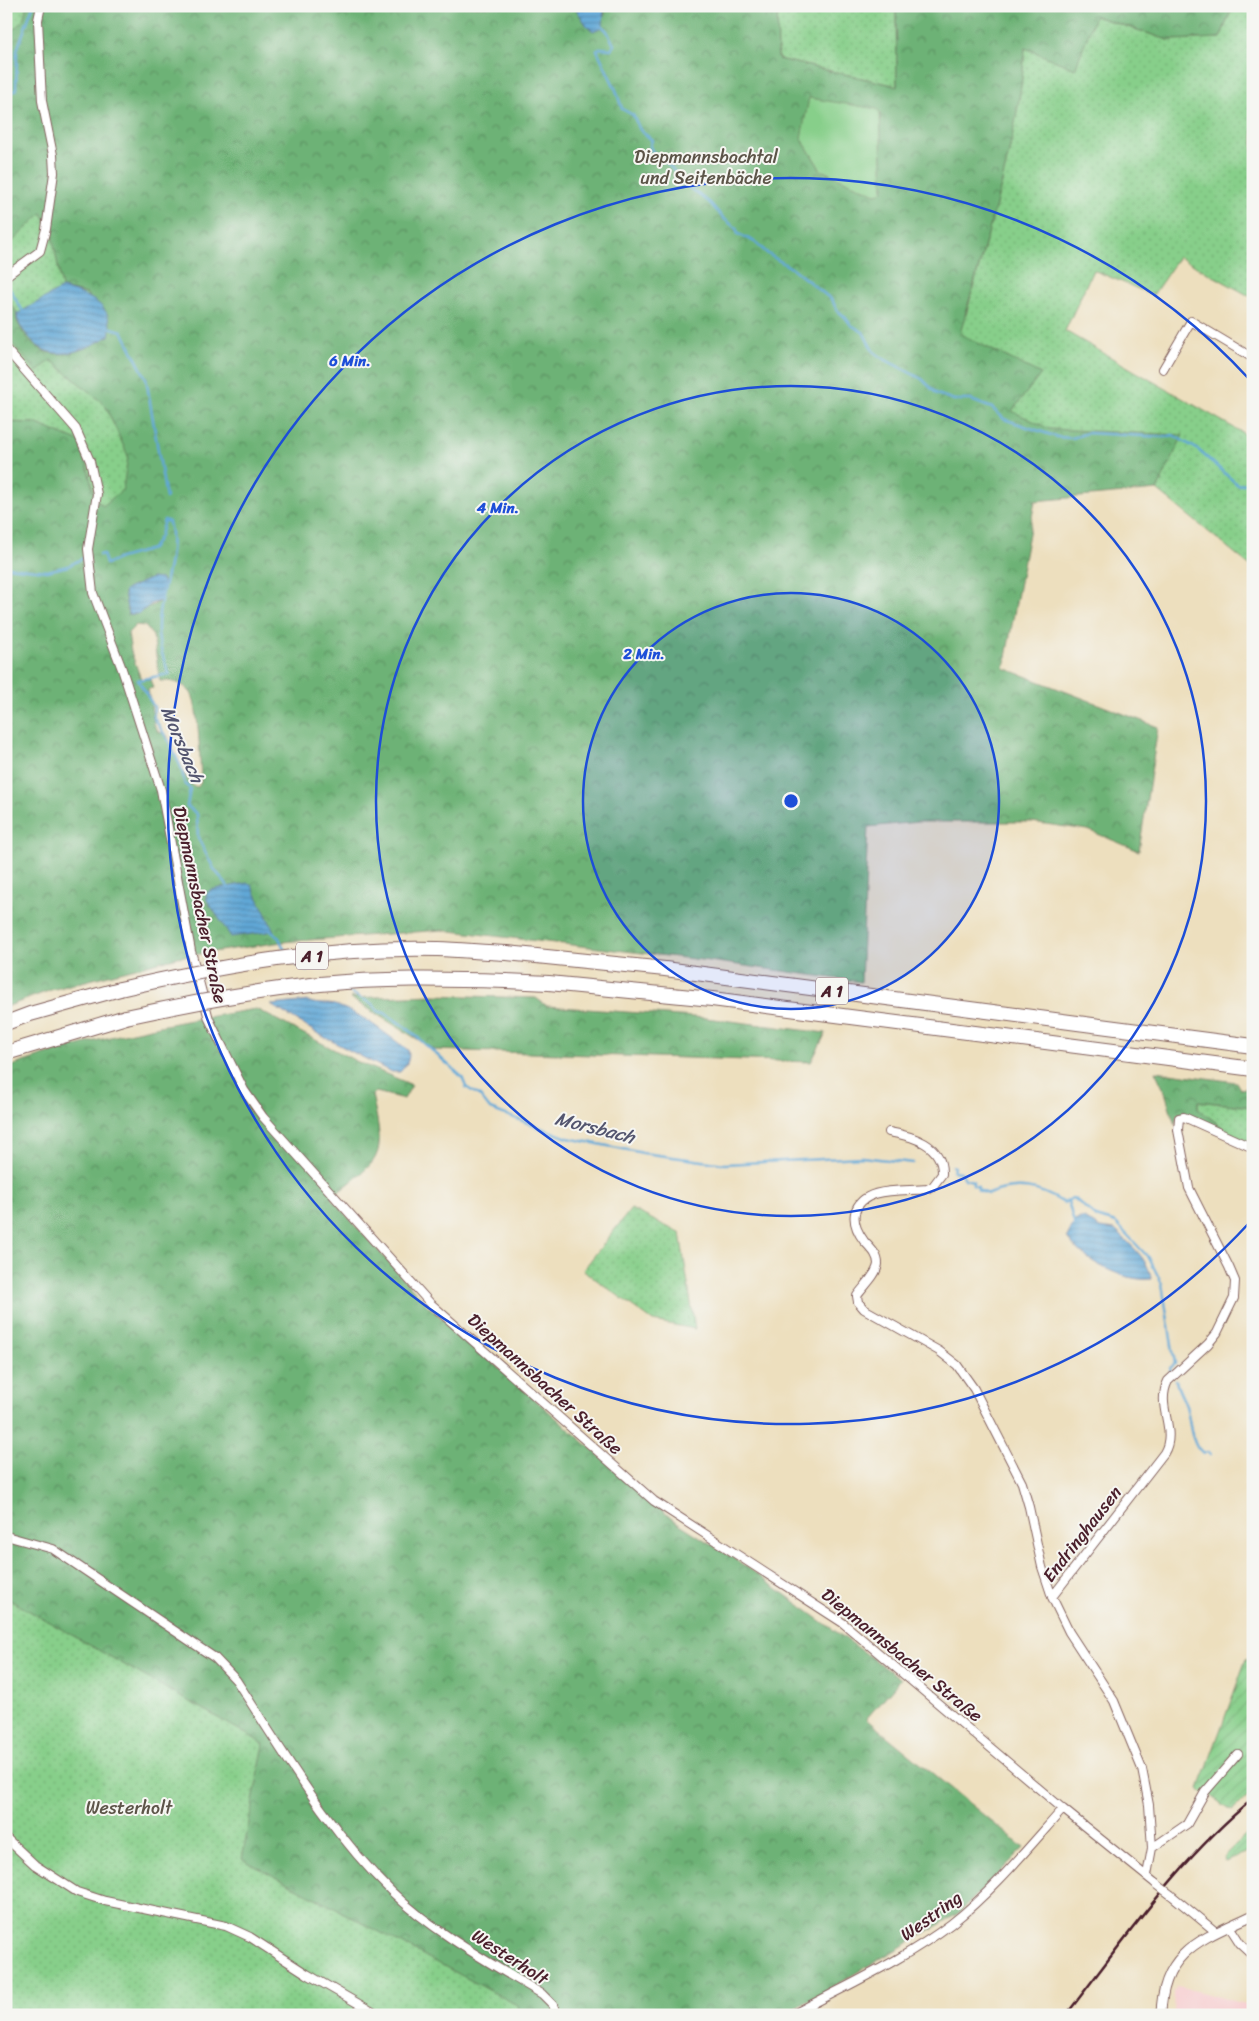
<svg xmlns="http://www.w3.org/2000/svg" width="1259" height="2021" font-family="Sriracha,sans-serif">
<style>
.built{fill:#f7cfd1}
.grass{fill:url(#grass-dots);stroke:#68775a}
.forest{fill:url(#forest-crowns);stroke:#5c6850;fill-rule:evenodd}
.garden{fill:url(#garden-furrows);stroke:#68775a}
.pitch{fill:#87cf8a;stroke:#68775a}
.water{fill:url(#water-rules);stroke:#556380}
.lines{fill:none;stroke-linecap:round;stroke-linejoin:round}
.stream{stroke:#60a7d6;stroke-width:2.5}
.minor-casing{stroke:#83625e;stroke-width:10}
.tertiary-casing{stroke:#83625e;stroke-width:11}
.motorway-casing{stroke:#83625e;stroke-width:16}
.minor{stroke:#fff;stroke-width:8}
.tertiary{stroke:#fff;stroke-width:9}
.motorway{stroke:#fff;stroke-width:14}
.rail{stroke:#4a1f2b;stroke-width:2.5}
.minor-bridge-casing{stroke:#83625e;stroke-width:10;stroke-linecap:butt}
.motorway-bridge-casing{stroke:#83625e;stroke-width:16;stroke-linecap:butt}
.minor-bridge{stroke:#fff;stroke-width:8}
.motorway-bridge{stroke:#fff;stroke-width:14}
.ring{fill:none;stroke:#1d4ed8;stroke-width:2.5}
.labels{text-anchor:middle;stroke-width:4;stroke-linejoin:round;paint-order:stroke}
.shield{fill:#f6f6f2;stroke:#7e6067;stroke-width:1}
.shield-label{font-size:16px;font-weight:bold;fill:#4a1f2b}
.park-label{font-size:18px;fill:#5c5448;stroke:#f6f6f2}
.street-label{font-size:18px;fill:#4a1f2b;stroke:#f6f6f2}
.water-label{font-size:19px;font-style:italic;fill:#53556f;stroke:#f6f6f2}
.centre{fill:#1d4ed8;stroke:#f6f6f2;stroke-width:2.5}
.ring-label{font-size:15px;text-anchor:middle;font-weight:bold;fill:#1d4ed8;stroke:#f6f6f2;stroke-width:4;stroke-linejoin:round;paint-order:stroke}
</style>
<defs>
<pattern id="grass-dots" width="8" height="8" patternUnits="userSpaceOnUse" patternTransform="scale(1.25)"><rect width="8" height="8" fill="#87cf8a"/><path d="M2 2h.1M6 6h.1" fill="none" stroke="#76b177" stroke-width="1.8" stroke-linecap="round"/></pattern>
<pattern id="forest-crowns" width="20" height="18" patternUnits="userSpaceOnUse" patternTransform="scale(1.25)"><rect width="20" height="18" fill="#6db276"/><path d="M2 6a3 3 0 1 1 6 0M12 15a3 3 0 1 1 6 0" fill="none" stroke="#5c9061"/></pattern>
<pattern id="garden-furrows" width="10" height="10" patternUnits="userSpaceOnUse" patternTransform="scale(1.25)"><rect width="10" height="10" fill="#87cf8a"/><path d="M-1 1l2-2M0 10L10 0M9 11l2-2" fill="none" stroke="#76b177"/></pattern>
<pattern id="water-rules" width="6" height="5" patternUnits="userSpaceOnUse" patternTransform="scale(1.25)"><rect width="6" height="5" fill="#60a7d6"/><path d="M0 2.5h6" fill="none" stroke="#5187ae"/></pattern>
</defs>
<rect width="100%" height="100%" fill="#f6f6f2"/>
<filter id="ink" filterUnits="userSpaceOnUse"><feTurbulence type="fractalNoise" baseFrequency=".02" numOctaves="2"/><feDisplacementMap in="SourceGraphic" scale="10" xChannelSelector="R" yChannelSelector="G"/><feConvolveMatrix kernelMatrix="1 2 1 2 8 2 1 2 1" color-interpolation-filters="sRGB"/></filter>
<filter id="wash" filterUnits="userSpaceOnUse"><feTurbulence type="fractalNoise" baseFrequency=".0096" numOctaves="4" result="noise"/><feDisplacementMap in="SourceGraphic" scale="20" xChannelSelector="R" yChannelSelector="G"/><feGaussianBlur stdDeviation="1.12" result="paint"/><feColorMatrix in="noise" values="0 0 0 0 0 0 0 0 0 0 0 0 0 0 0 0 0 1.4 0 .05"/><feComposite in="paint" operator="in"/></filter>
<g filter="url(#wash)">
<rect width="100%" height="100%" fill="#eddfbe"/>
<path class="built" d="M1178,1986L1249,2005L1248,2015H1173L1174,1992Z"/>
<path class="grass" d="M6,6H44L177,450L103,507L35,423L6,422Z
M484,6H664L679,31L966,315C989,227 1018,139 1025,48L1095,16L1168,40L1220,38L1233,6H1253V298L1179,257L1153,295L1093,270L1065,331L1243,433L1253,447V568L1157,490L1159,486L1086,483Z
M777,6H896L897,86L778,59Z
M1198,1101L1253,1107V1146L1222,1132L1225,1129L1198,1109Z
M631,1209L680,1233L695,1329L653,1321L583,1270Z
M9,1597L266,1743L523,2006L517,2015H6V1600Z"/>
<path class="forest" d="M27,6H574L587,26L605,15L604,6H777L778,59L897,86L896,6H1233L1220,38L1168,40L1095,16L1075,69L1025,48C1018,145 985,240 960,334L1041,374L1012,411L1050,429L1183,435L1157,490L1035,501L1004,668L1158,727L1139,851L1088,830L1031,822H918L868,827L861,982L702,960L442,930L282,942L178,957L51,990L6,1007V422L35,423L82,443L95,499L103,506L123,489L128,456L105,405L51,360L37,372L6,336V299C9,303 14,307 16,311C17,315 16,319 18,323C41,368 73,356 109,336L87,294L62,288L52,234L42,213L11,243H6V37L23,20ZM877,109L880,113L883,190L876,194L821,170L801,138ZM152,578L159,602L135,614H128L124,592L127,589ZM136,625L145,626L153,636L160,681C172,680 183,683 191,693C199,705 200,765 201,782L198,787L193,786L182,771L167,735L158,732L154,724L148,689L153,688L150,679H141L131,652L128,633Z
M433,995L536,998L547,1006L706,1018L826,1033L811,1062L435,1050L350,998Z
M256,1009L356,1061L412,1085L404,1099L376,1092L372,1095C387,1162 381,1157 331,1198L428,1306L672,1519L750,1569L901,1679L866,1719L1024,1848L959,1913L784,2015H514L519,2006L242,1859L264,1744L10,1600L6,1603V1068C87,1039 172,1022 256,1009Z
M1155,1071L1236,1082L1240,1089L1253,1087V1107L1198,1101V1109L1225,1129L1222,1132L1183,1113L1177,1115L1175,1125L1165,1092Z"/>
<path class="garden" d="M1253,1656V1793L1232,1810L1199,1789L1246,1659Z
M1253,1827V1850L1225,1861L1223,1857Z"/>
<path class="pitch" d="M809,98L877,109L880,113L883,190L880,193L876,194L821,170L801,138Z"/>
<path class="water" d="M574,6H604L603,27L593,31L587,26Z
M62,288C88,295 116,305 109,336C83,351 51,366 29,337C23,330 17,324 17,314Z
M152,578L161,579L164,583L161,601L153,603L138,614H128L124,592L127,589Z
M247,883L251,884L274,931L231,937L207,900L206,895L210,890Z
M308,1001C318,1006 327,1002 338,1006C364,1015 386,1034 408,1050C411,1059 406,1066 400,1072H391L320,1035L271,1005Z
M1080,1218H1084L1100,1228L1115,1230C1128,1242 1150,1260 1151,1279C1126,1283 1079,1259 1067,1237L1075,1221Z"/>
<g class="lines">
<path class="stream" d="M602,26L607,31L614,45L611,49L600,48L597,50L616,90L622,109L633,115L640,130L652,140L650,146L652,151L667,163L688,187L710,203L723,218L736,228L738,234L755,242L768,254L793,269L832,300L837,310L845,317L851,325L863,332L873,351L882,358L922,379L937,394L954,400H971L992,408L1004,419L1057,437L1072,438L1087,433L1165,437L1173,435L1197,449L1238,485L1253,482
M6,95L16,90L17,50L33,6
M6,283L24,313
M108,327L122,331L146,378L166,498
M164,520L169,522C179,559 156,595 158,633C159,646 164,661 169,674L138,680L154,707V718L168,740L181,767L185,784L190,789L187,806L197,814L198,838L214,869L229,888
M99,555L103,554L106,564L120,558L152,549L160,536L164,520
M6,567L47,571L68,566L85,557
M270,930L279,938L286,953
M292,962L307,971
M342,988L372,1004L378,1011L385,1013L408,1029L462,1077L466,1087L480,1096L490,1109L568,1138L643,1153L725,1164L862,1157L913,1163
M952,1166L954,1167L953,1171L961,1172L965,1179L973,1181V1185L978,1187V1190L988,1194C1017,1183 1039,1187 1064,1203L1072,1198L1075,1199L1096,1217L1116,1223L1149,1258L1162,1284L1175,1364L1170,1368L1171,1373
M1068,1201L1074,1223
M1176,1380C1177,1389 1183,1397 1186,1406C1191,1423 1189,1441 1203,1453L1208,1452L1210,1455"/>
</g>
</g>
<g filter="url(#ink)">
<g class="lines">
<defs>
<path id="minor" d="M6,276L40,251L46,229L54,173L53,155L42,101L38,20L41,6
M6,349L76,429L90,461L97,494L88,549L93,593L122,669L161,790L191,951L209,1019L244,1090L263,1117L430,1303L654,1501L843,1623L1063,1809L1155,1883
M1163,369L1191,321L1253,358
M889,1132C912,1136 943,1144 942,1174L933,1186L927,1189C906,1192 862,1185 855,1213C853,1223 858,1233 864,1241C870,1248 878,1254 878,1264C877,1275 863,1287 857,1296L858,1302L864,1309L939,1351L957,1365L974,1389L1022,1483L1029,1507L1042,1567L1052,1597L1069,1632L1114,1701L1142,1769L1149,1805L1152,1848L1147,1875
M6,1536L53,1549L215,1658L236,1680C284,1753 328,1830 391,1891C433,1932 492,1964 542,1994L553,2005L557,2015
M1052,1597L1164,1453C1178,1429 1155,1407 1168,1381L1208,1344L1217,1333L1234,1298L1235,1281L1229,1267L1189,1188L1178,1130L1179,1118L1184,1117L1253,1148
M6,1838L35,1865L77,1892L105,1901L226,1926L250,1937L307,1974L378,2015
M1152,1848L1187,1824L1205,1792L1238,1754
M1171,1895L1216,1932
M1229,1926L1240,1943L1253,1955
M792,2015C845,1986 902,1961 951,1924C993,1891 1028,1848 1063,1809"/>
<path id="tertiary" d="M1161,2015C1162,1950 1203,1939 1253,1915"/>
<path id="motorway" d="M507,953L665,969L1253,1046
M506,981L549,983L712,999L1253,1069
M6,1023L30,1014L120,989
M6,1053L126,1017"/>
</defs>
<use href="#minor" class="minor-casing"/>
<use href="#tertiary" class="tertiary-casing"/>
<use href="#motorway" class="motorway-casing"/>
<use href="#minor" class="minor"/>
<use href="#tertiary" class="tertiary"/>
<use href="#motorway" class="motorway"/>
<path class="rail" d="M1066,2015C1123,1942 1181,1857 1253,1799"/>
<defs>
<path id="minor-bridge" d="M1155,1883L1171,1895"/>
<path id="motorway-bridge" d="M120,989C224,965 332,946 438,949C461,950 484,952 507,953
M126,1017C190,1003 254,991 320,984C382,978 444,979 506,981"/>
</defs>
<use href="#minor-bridge" class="minor-bridge-casing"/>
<use href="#motorway-bridge" class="motorway-bridge-casing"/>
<use href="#minor-bridge" class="minor-bridge"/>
<use href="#motorway-bridge" class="motorway-bridge"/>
</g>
</g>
<circle cx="791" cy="801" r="208" fill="#1d4ed8" fill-opacity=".12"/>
<g class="ring">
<circle cx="791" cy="801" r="208"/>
<circle cx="791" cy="801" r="415"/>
<path d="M1250 1222A623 623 0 1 1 1250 380"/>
</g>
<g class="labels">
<g class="shield">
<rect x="296" y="942.5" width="32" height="27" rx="4"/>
<rect x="816" y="977.5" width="32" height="27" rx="4"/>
</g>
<g class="shield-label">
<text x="312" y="962">A 1</text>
<text x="832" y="997">A 1</text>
</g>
<g class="park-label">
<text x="706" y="163">Diepmannsbachtal<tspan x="706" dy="21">und Seitenbäche</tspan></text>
<text x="129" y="1814">Westerholt</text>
</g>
<g class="street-label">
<text transform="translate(200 905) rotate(78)" y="6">Diepmannsbacher Straße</text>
<text transform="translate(545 1384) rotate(42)" y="6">Diepmannsbacher Straße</text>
<text transform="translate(1082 1534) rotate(-52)" y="6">Endringhausen</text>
<text transform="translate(902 1655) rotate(39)" y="6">Diepmannsbacher Straße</text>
<text transform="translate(931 1916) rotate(-36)" y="6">Westring</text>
<text transform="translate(510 1957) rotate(33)" y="6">Westerholt</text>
</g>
<g class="water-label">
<text transform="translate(183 744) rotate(67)" y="7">Morsbach</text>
<text transform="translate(595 1127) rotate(14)" y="7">Morsbach</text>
</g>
</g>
<circle cx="791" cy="801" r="8" class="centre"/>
<g class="ring-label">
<text x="350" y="366">6 Min.</text>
<text x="498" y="513">4 Min.</text>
<text x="644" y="659">2 Min.</text>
</g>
<rect width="1259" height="2021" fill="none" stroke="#f6f6f2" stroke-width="25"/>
</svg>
